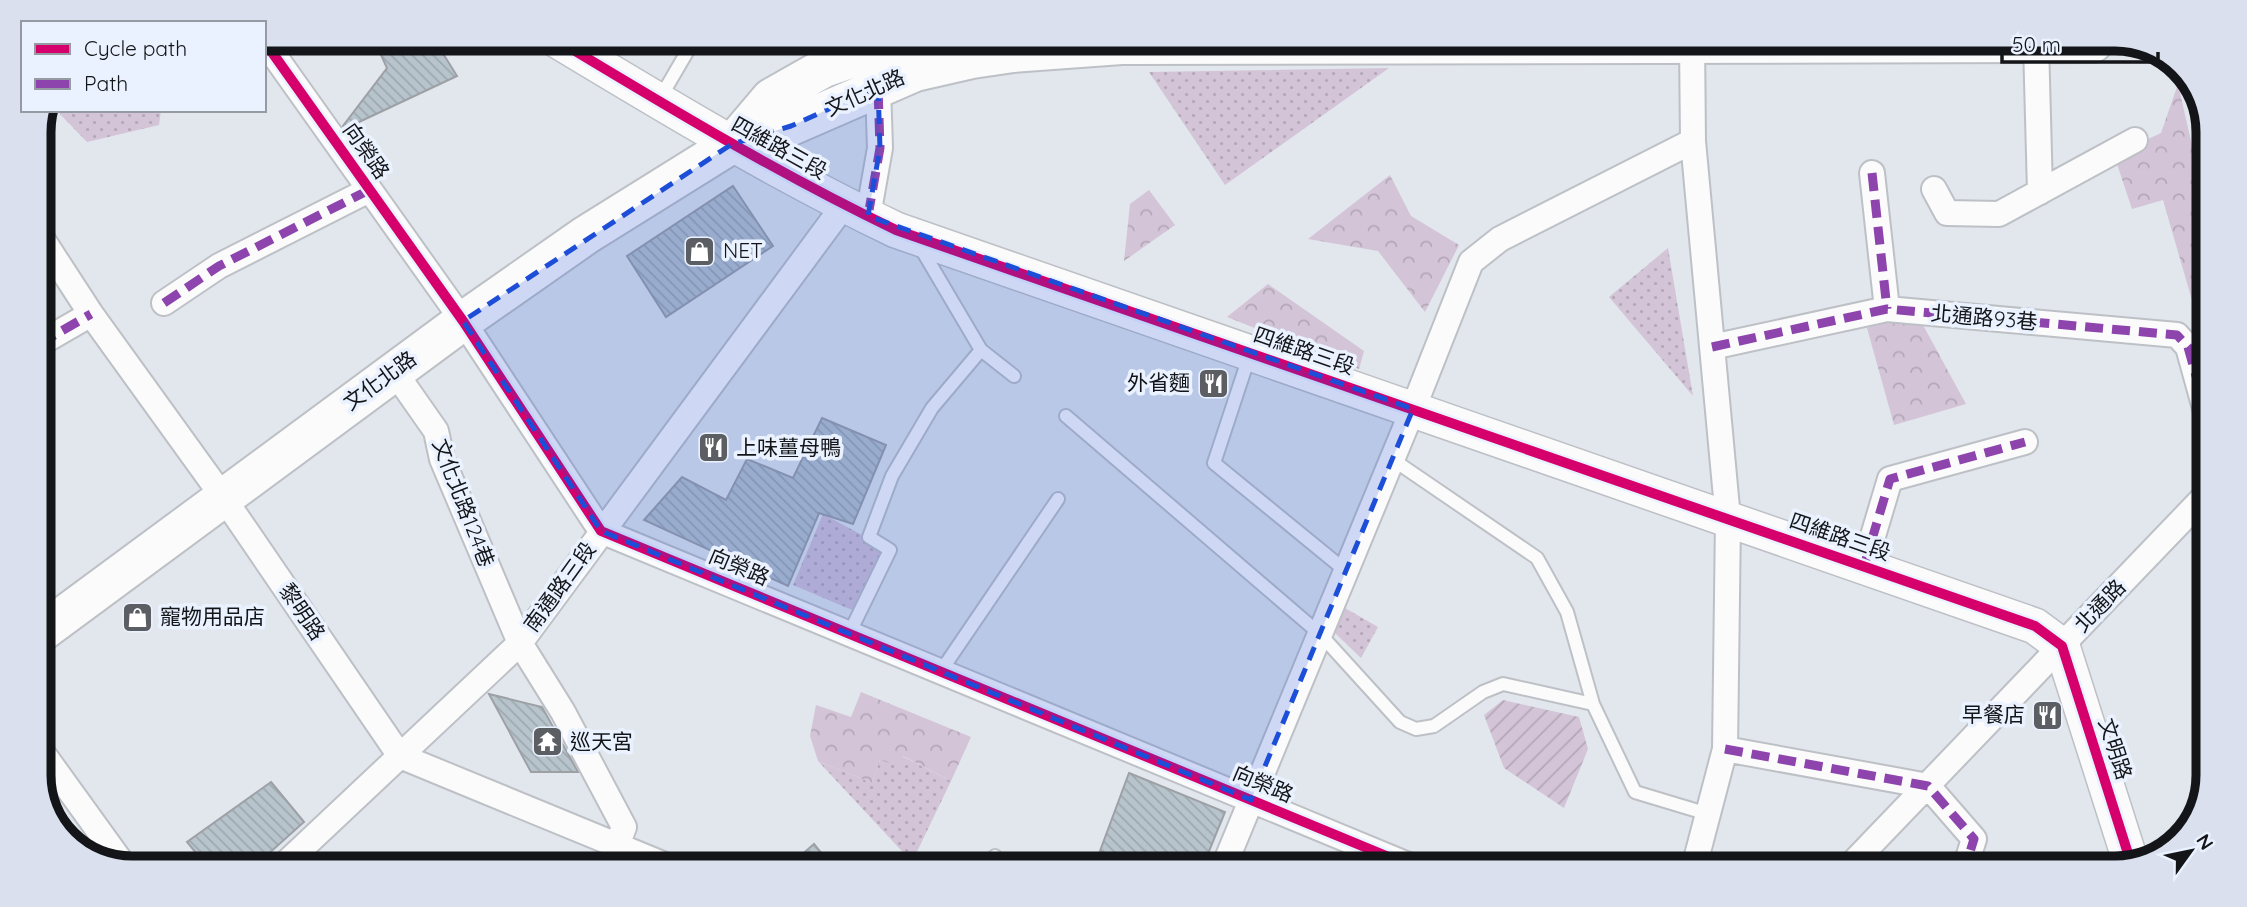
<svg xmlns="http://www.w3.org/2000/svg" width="2247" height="907" font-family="Quicksand,'Noto Sans TC',sans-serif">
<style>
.grass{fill:url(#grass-dots)}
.forest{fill:url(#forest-crowns)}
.garden{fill:url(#garden-furrows)}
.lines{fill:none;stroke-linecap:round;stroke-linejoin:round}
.stream{stroke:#99c8c9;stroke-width:6}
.building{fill:url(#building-back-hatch);stroke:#9da1a6;stroke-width:2}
.lane-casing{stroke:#bdc1c6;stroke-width:16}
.street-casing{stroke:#bdc1c6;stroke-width:28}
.secondary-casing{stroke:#bdc1c6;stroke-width:38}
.primary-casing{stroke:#bdc1c6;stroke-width:42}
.lane{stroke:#fbfbfc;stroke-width:12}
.street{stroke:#fbfbfc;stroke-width:24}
.secondary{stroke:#fbfbfc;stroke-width:35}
.primary{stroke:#fbfbfc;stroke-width:38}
.quiet{stroke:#8e44ad;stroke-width:9;stroke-dasharray:18 9;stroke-linecap:butt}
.cycleway-casing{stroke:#ebf2ff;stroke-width:15}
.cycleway{stroke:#d6006c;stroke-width:10}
.marked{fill:#1d4ed8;fill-opacity:0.2;stroke:#1d4ed8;stroke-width:5;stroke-dasharray:14 9;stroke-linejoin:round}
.labels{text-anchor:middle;stroke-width:7;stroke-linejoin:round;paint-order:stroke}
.street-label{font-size:21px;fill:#131519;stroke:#ebf2ff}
.poi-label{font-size:21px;fill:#131519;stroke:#ebf2ff;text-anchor:start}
.rim{fill:none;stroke:#131519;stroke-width:9}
</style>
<defs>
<pattern id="grass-dots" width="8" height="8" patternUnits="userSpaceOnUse" patternTransform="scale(1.75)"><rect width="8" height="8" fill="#d3c4d7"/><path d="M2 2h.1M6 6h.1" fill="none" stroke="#b4a8b8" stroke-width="1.8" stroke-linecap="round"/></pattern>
<pattern id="forest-crowns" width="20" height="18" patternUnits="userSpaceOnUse" patternTransform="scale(1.75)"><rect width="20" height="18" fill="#d3c4d7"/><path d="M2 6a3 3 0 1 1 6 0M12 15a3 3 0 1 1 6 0" fill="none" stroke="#b4a8b8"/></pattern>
<pattern id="garden-furrows" width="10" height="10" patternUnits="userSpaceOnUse" patternTransform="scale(1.75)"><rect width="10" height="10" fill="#d3c4d7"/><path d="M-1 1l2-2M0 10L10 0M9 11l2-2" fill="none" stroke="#b4a8b8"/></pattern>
<pattern id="building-back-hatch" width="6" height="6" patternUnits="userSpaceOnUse" patternTransform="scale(1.75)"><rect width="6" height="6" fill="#b8c4cc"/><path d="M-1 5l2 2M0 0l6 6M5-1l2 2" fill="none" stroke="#9da8af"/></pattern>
</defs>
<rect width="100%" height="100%" fill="#e2e6ed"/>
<path class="grass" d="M1389,68L1225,185L1149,72Z
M56,110H161L159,125L87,142Z
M1668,248L1693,396L1609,297Z
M823,514L886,548L852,610L793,585Z
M1345,608L1378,627L1361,658L1335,633Z
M902,756L951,781L912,862L818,761L872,783L880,760Z"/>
<path class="forest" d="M2178,84L2208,216L2207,352L2163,200L2132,209L2114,155L2161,133Z
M1390,175L1411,216L1459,245L1425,312L1378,251L1308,239Z
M1149,190L1175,225L1124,261L1130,204Z
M1268,284L1364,351L1359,369L1227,317Z
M1890,316L1923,325L1966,404L1894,425L1867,328Z
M861,692L971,737L951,781L903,756L899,766L880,760L872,783L818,761L810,736L816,705L851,717Z"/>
<path class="garden" d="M1503,700L1579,717L1588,749L1564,808L1504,768L1484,715Z"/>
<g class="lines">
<path class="stream" d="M2188,75L2208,165"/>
</g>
<path class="building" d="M387,39H434L457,76L344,129L343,126L387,68L377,46Z
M733,186L773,246L666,317L627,256Z
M822,418L886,445L853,524L819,513L788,586L644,520L682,477L726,500L747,459L793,478Z
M489,694L542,707L578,772H531Z
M1129,773L1225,812L1203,866H1135L1100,851Z
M271,782L304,822L257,864H205L187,842Z
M814,844L831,865H790Z"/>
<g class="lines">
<defs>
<path id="lane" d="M659,100L694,40
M919,245L981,350L1014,376
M1249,357L1214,463L1346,571
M1066,416L1320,634L1400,722L1416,729L1434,726L1483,692L1503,684L1593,704
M1392,459L1537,558L1567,612L1593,704L1635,792L1708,814
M849,634L890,550L869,537L892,476L932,408L981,350
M941,671L1058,499
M991,866L995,856"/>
<path id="street" d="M264,41L463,321L601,531L1413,867
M1692,42L1693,141L1728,519L1725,749L1694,867
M2036,43L2040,192
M1872,173L1887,309
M1934,189L1947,213L1999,214L2135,140
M868,216L880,148L878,87
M39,234L91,314L223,497L400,756L665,865
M164,303L219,266L369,190
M39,344L91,314
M1712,347L1887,309L2177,335L2188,347L2206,412
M394,371L436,431L442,459L520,643L563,712L624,827L610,865
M1864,566L1890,479L2025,442
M39,748L122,863
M1725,749L1928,786L1974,839L1965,868
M285,864L520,643L844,205
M1224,866L1413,409L1471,262L1500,239L1693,141
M1848,868L2206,495"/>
<path id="secondary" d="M557,40C668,107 779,174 896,230L2035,626L2062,646L2131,863"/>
<path id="primary" d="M732,144L771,98L824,68L905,40
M39,634L463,321L586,235L732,144L791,126L915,72L972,59L1013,53L1121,45L2093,43"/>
</defs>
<use href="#lane" class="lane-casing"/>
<use href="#street" class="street-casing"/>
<use href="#secondary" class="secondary-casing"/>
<use href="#primary" class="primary-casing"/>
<use href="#lane" class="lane"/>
<use href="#street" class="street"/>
<use href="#secondary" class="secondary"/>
<use href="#primary" class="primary"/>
<path class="quiet" d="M1872,173L1887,309
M868,216L880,148L878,87
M164,303L219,266L369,190
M39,344L91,314
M1712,347L1887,309L2177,335L2188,347L2206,412
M1864,566L1890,479L2025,442
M1725,749L1928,786L1974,839L1965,868"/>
<defs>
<path id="cycleway" d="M557,40C668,107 779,174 896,230L2035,626L2062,646L2131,863
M264,41L463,321L601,531L1413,867"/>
</defs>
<use href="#cycleway" class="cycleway-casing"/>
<use href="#cycleway" class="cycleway"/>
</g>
<path class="marked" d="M878,87L880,148L868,216L1413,409L1251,800L601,531L463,321L732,144L791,126Z"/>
<defs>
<symbol id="shop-square" viewBox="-11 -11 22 22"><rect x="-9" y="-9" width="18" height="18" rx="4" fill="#5b5e63" stroke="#ebf2ff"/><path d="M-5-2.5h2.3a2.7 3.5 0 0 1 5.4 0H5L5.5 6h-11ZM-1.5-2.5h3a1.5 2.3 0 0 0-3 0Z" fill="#fff"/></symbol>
<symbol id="restaurant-square" viewBox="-11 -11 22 22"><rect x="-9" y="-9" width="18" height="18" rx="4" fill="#5b5e63" stroke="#ebf2ff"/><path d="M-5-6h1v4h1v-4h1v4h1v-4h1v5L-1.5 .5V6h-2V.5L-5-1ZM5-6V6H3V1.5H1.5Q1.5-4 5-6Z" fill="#fff"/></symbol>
<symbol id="temple-square" viewBox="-11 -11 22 22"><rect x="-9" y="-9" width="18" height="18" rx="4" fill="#5b5e63" stroke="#ebf2ff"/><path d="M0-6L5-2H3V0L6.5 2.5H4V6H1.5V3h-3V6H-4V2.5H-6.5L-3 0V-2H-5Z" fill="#fff"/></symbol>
</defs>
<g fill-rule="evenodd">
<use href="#shop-square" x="682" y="234" width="35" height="35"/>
<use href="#restaurant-square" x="1196" y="366" width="35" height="35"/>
<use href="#restaurant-square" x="696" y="430" width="35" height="35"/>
<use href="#shop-square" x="120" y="600" width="35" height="35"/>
<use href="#restaurant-square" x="2030" y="698" width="35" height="35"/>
<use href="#temple-square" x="530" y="724" width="35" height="35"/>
</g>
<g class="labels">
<g class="street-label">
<text transform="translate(865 93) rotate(-24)" y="7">文化北路</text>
<text transform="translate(779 148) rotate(29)" y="7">四維路三段</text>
<text transform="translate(366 151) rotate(55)" y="7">向榮路</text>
<text transform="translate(1984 318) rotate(5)" y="7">北通路93巷</text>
<text transform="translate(1304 351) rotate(19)" y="7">四維路三段</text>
<text transform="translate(380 381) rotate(-36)" y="7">文化北路</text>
<text transform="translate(463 503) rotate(69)" y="7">文化北路124巷</text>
<text transform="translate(1840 537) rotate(19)" y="7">四維路三段</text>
<text transform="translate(739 567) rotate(23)" y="7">向榮路</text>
<text transform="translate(560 587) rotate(-54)" y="7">南通路三段</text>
<text transform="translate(2100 606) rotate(-46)" y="7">北通路</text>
<text transform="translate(302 612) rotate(56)" y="7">黎明路</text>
<text transform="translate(2115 749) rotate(72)" y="7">文明路</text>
<text transform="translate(1263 784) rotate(23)" y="7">向榮路</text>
</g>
<g class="poi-label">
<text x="723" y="258">NET</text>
<text x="1190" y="390" text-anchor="end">外省麵</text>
<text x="736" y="455">上味薑母鴨</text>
<text x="160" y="624">寵物用品店</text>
<text x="2025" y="722" text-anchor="end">早餐店</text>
<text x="570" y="749">巡天宮</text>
</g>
</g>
<path d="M0 0H2247V907H0ZM132 51H2115A81 81 0 0 1 2196 132V775A81 81 0 0 1 2115 856H132A81 81 0 0 1 51 775V132A81 81 0 0 1 132 51Z" fill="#dae0ed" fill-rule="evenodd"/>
<path class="rim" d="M132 51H2115A81 81 0 0 1 2196 132V775A81 81 0 0 1 2115 856H132A81 81 0 0 1 51 775V132A81 81 0 0 1 132 51Z"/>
<rect x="21" y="21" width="245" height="91" fill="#ebf2ff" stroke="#959aa3" stroke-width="2"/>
<rect x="35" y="44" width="35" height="10" fill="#d6006c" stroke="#959aa3" stroke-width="2"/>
<text x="84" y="56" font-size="21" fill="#131519">Cycle path</text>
<rect x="35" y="79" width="35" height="10" fill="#8e44ad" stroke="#959aa3" stroke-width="2"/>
<text x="84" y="91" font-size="21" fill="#131519">Path</text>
<g transform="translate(2191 851) rotate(57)" stroke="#ebf2ff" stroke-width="5" paint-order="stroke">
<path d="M0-5L12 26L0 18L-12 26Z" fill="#131519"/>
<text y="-10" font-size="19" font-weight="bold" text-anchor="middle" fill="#131519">N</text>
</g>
<path d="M2002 52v10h156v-10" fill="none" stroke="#131519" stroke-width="3.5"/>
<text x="2012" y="52" font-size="21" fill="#131519" stroke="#ebf2ff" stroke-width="5" paint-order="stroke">50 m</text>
</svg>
